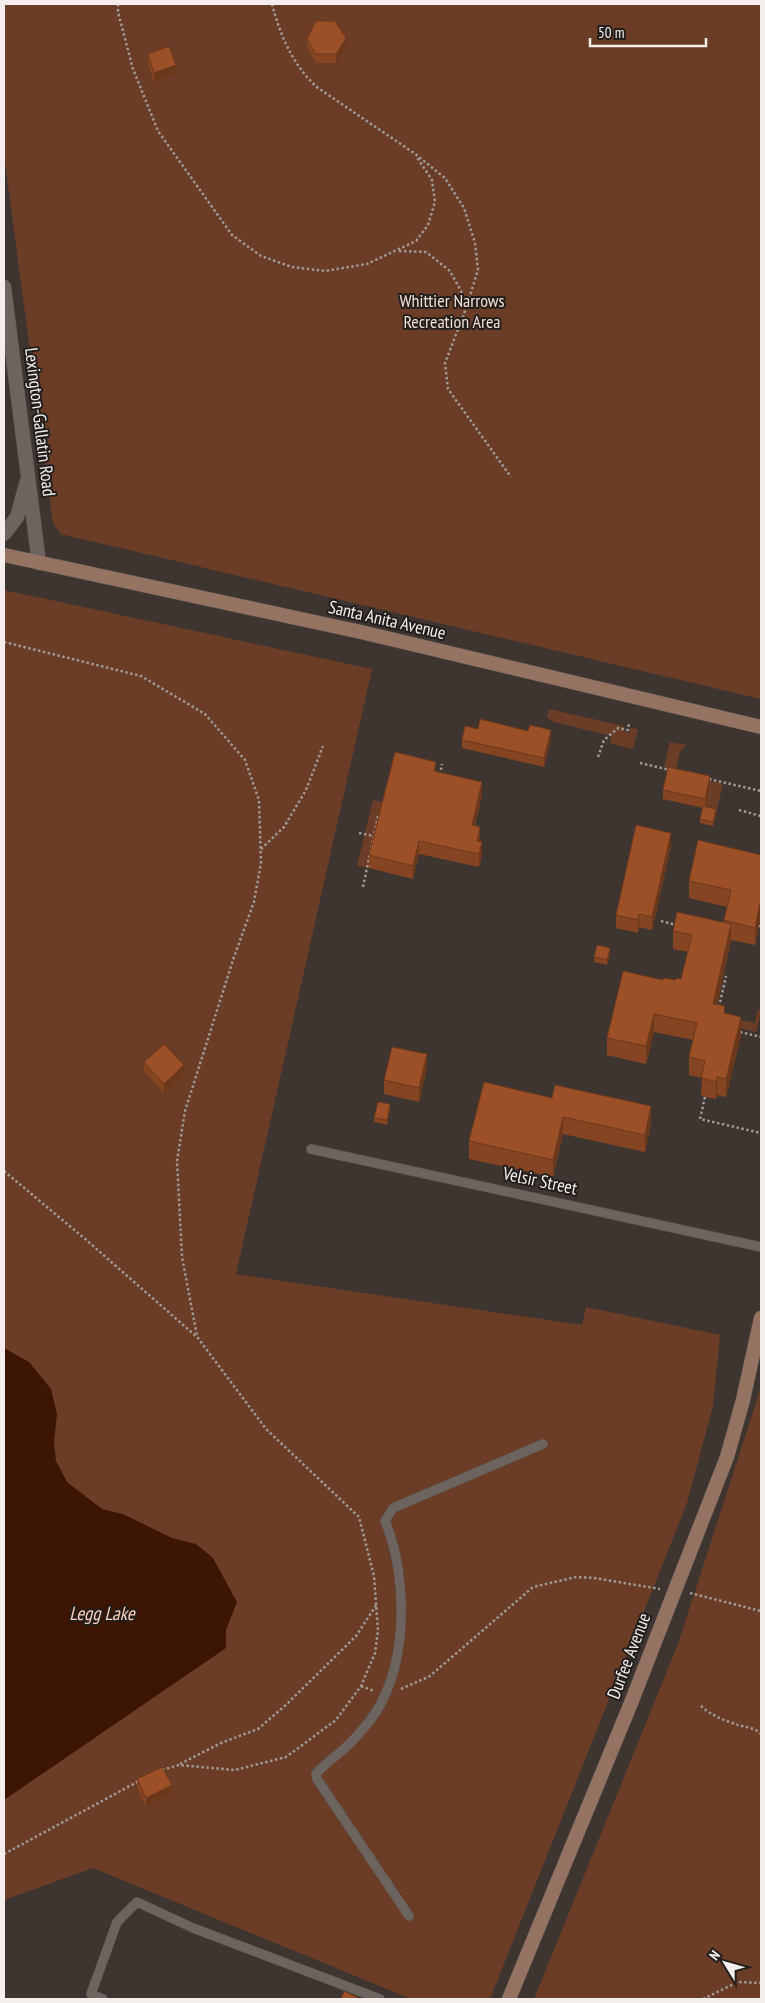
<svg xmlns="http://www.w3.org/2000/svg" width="765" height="2003" font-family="'PT Sans Narrow',sans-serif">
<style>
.green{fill:#6c3d26}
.water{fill:#3c1602}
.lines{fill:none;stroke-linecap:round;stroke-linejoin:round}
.service-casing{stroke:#5b5450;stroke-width:10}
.tertiary-casing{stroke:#5b5450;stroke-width:15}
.secondary-casing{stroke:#5b5450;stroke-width:15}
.path{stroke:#9f9895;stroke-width:2.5;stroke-dasharray:2.5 2.5;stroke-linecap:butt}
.service{stroke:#6d635f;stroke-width:9}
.tertiary{stroke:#6d635f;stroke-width:14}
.secondary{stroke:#947363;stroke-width:14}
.wall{fill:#854522}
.shaded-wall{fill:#6c381c}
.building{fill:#9b5028;stroke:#6c381c}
.labels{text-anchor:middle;stroke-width:4;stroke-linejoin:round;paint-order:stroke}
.park-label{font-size:18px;fill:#f4ded3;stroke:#221e1c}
.street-label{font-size:18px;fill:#f4efec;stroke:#221e1c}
.water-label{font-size:19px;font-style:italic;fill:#fbcfbb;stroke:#221e1c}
</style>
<rect width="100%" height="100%" fill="#3e3531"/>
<path class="green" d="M4,4H761V699L61,534L53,523L4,155Z
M4,590L372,669L236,1274L582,1325L586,1307L720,1335L713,1406L687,1503L490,1999H411L93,1868L4,1900Z
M549,709L624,726L623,731L629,733L630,728L638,729L633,749L610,743L611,736L554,722L547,717Z
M670,742L686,745L680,752L676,769L664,767Z
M669,771L723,784L716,814L704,811L710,785Z
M373,800L394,805L381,819L369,868L357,866Z
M758,1009L761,1011L756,1032L730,1026L732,1018L755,1023Z
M761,1387V1999H534L678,1644Z"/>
<path class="water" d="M4,1348L29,1362L51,1389L57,1414L54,1442L56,1461L67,1482L102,1509L123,1514L172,1538L196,1544L213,1558L237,1602L226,1630V1648L4,1800Z"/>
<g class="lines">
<defs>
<path id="service" d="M311,1149L761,1247
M409,1916L317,1779L316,1774C325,1763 337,1756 347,1746C355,1739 361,1731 368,1723C409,1672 409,1579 385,1521L393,1508L543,1444
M103,1999L91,1994L117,1922L137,1902L193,1928L380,1999"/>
<path id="tertiary" d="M4,287L39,563
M4,534L17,517L27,481"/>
<path id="secondary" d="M4,555L361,632L761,727
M509,1999L631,1703L727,1457L743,1400L761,1318"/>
</defs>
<use href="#service" class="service-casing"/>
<use href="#tertiary" class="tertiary-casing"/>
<use href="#secondary" class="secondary-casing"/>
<path class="path" d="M118,4V12L133,69L158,131L232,235L261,256L292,267L325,271L367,264L416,241L428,225L435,202L432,180L416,156
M272,4C280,35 293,66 318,88L414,153L445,178L464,208L475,243L478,270L465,311L445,363L448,389L511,477
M399,251L426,252L450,271L461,291L465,310
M4,642L141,676L205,714L245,760L259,800L261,863L254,902L234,957L185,1111L177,1161L182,1257L197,1336
M598,757L604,740L618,728L628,730L629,723
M640,763L670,770
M440,775L442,764
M709,779L761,791
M739,810L761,816
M359,833L374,836
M261,849L284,827L306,790L323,746
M363,887L378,816L381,817
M661,921L676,925
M759,926H761
M719,1007L726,976
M740,1032L761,1037
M705,1097L700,1119L761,1133
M4,1171L84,1238L198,1338L266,1429L359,1517L374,1576L378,1630L375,1653L361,1686L336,1720L286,1757L235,1770L179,1765L162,1770
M690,1593L761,1611
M361,1686L374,1691
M401,1689L430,1676L533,1587L576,1577L594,1578L660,1589
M701,1706C710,1715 726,1721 738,1725C746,1727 756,1728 761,1734
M180,1764L221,1743L258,1729L287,1704L356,1636L377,1604
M4,1854L139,1781
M703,1999L738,1982L761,1983"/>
<use href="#service" class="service"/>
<use href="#tertiary" class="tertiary"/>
<use href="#secondary" class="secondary"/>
</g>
<path class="wall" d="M307,38L346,47L336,63H316L307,47Z
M148,54L176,74L154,82L148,63Z
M478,729L551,739L544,767L462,748V740Z
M436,772L482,795L475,826L480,840L482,855L479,867L419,854L413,879L369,868V855Z
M710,786L705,807L716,814L713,826L700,823V819L703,808L663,799V790Z
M671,846L652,930L639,927L638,933L616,928V915Z
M761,855V916L755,945L731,940L717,1005L725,1014L741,1035L726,1097L717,1095L716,1099L701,1096L702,1078L689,1075V1057L693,1040L654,1032L646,1064L607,1055V1038L663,980H676L681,979L688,952L673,949V931L724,922L727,907L689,898V881Z
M610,953L607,965L594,962V957Z
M144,1062L184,1074L164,1093L144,1071Z
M427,1067L419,1102L384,1094V1080Z
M484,1082L651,1124L645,1152L563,1134L553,1177L469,1159V1141Z
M390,1109L387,1125L374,1122V1118Z
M137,1779L172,1794L146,1807L137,1788Z"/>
<path class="shaded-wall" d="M346,38V47L336,63V54Z
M176,65V74L154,82V73Z
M551,730V739L544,767V758Z
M710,776V786L705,808V799Z
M482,782V795L472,838V825Z
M716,809V814L713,826V822Z
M480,827V840L477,854V841Z
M671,833V846L652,930V917Z
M419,841V854L413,879V866Z
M482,842V855L479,867V854Z
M761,898V916L755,945V928Z
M639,914V927L638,933V920Z
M731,924V942L713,1021V1004Z
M610,948V953L607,965V960Z
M654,1014V1032L646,1064V1046Z
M741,1017V1035L726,1097V1079Z
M427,1054V1067L419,1102V1088Z
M184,1065V1074L164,1093V1084Z
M717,1077V1095L716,1099V1082Z
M390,1104V1109L387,1125V1120Z
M651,1106V1124L645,1152V1135Z
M563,1117V1134L553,1177V1160Z
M172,1785V1794L146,1807V1798Z"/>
<path class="building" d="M316,21H335L346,38L336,54H316L307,38Z
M169,46L176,65L154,73L148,54Z
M480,719L528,731L530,725L551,730L544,758L462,740L465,726L478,729Z
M395,752L436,762L434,771L482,782L472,825L480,827L477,841L482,842L479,854L419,841L413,866L369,855Z
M668,767L710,776L705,799L663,790Z
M703,806L716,809L713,822L700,819Z
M636,825L671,833L652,917L639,914L638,920L616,915Z
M698,840L761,855V898L755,928L724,920L731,890L689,881Z
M677,912L731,924L713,1004L725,1006L724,1013L741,1017L726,1079L717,1077L716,1082L701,1078L705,1061L689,1057L697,1023L654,1014L646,1046L607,1038L623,971L663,980L664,978L676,980V978L681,979L692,935L673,931Z
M597,945L610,948L607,960L594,957Z
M164,1044L184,1065L164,1084L144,1062Z
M392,1047L427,1054L419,1088L384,1080Z
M484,1082L552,1098L555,1085L651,1106L645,1135L563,1117L553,1160L469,1141Z
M378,1102L390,1104L387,1120L374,1118Z
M162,1767L172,1785L146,1798L137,1779Z
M344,1991L357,1997V1999H341Z"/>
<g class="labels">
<g class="park-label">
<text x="452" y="307">Whittier Narrows<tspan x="452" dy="21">Recreation Area</tspan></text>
</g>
<g class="street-label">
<text transform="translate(40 422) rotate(83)" y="6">Lexington-Gallatin Road</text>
<text transform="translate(387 620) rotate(13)" y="6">Santa Anita Avenue</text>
<text transform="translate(540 1181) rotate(12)" y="6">Velsir Street</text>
<text transform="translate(629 1656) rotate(-69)" y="6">Durfee Avenue</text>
</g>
<g class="water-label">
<text x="102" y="1620">Legg Lake</text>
</g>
</g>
<rect width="765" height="2003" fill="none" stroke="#f4efec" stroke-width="10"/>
<g transform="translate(725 1963) rotate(307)" stroke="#221e1c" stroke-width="4" paint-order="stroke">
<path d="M0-4L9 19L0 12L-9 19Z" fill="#f4efec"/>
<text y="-8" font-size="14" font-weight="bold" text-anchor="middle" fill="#f4efec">N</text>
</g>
<path d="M590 38v8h116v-8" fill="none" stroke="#f4efec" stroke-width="2.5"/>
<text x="598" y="38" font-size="15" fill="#f4efec" stroke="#221e1c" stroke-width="4" paint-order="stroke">50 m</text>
</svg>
